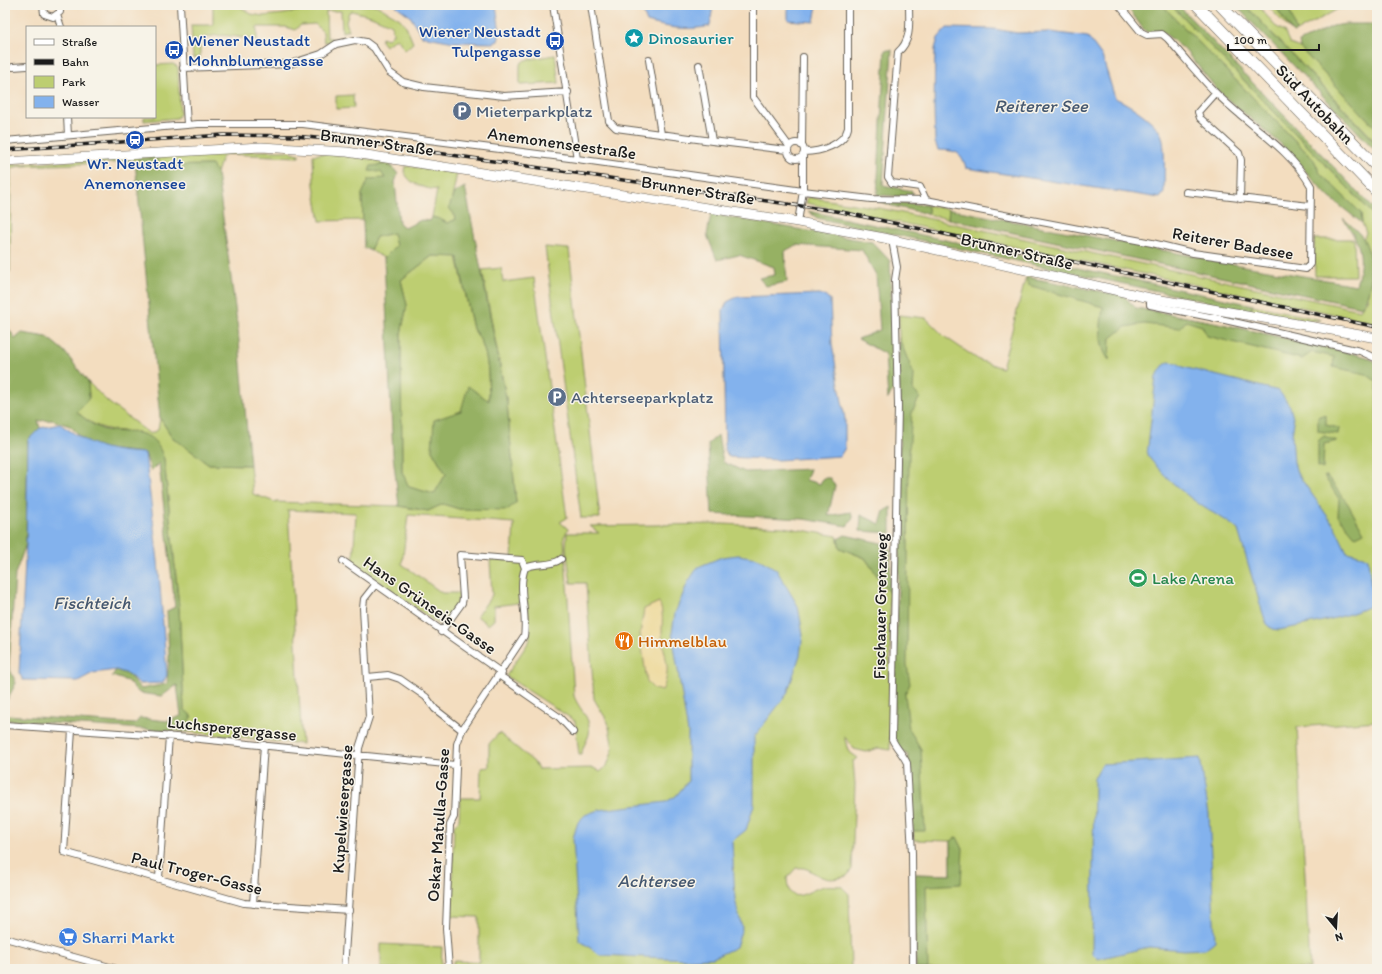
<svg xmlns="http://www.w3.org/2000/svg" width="1382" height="974" font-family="Itim,sans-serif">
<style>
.green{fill:#bdce71;stroke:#6c7546}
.forest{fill:#96b163;stroke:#596640;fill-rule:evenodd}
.sand{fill:#eeda9e;stroke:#857b5d}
.water{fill:#83b2ed;stroke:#506784}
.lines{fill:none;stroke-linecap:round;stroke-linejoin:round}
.minor-casing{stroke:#676055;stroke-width:8}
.secondary-casing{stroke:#676055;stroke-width:10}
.motorway-casing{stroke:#676055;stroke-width:12}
.minor{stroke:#fff;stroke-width:6}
.secondary{stroke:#fff;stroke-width:9}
.motorway{stroke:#fff;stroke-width:11}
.rail-casing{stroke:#1c1c1c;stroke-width:3.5}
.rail{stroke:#f7f3e8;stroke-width:2;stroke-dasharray:6;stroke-linecap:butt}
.labels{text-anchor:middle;stroke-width:3;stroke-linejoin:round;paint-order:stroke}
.transit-label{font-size:17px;fill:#164399;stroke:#f7f3e8;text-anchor:end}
.culture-label{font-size:17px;fill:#0d838f;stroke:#f7f3e8;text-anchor:start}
.street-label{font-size:17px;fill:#1c1c1c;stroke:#f7f3e8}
.service-label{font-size:17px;fill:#4e5e75;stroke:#f7f3e8;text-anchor:start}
.leisure-label{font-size:17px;fill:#27864d;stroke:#f7f3e8;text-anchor:start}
.food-label{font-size:17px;fill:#c56008;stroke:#f7f3e8;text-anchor:start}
.shop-label{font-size:17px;fill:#366cbe;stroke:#f7f3e8;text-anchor:start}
.water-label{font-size:18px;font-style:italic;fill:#455870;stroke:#f7f3e8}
</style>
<rect width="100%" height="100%" fill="#f7f3e8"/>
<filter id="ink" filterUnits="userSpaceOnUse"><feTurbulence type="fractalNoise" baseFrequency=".025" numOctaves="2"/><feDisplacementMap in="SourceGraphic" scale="8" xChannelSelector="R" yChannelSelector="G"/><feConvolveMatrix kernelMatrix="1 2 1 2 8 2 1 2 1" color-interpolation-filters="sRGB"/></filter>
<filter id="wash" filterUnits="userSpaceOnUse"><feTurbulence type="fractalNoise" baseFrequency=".012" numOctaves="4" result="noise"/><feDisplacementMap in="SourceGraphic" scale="16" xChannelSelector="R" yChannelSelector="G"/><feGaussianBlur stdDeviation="0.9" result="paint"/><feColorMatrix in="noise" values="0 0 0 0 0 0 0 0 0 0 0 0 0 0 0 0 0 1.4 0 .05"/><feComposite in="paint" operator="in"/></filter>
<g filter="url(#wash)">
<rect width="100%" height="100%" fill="#f3ddbf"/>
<path class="green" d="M213,5H238L251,14L263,16L284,14L326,5H376L400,19L406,26L413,43L405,50L397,38L385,46L381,41L382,37L388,39L393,34L392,25L371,16L352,11L349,12L346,22L349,30L342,32L341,11H326L327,38H332L331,42H324L323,32L315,24L301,25L295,30L286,27H257V41C239,37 217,31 200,40V58H193L191,25H213Z
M1162,5H1171L1377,218V323L806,203L808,197L879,208L1360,310L1368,298L1369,258L1363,239L1366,233L1362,223L1361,213L1319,173L1314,160Z
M1245,5H1258L1275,26L1284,31L1290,44L1300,48L1377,129V143Z
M1267,5H1278L1277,9L1293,33Z
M1283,5H1374V6L1338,9L1296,32L1289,9Z
M555,55L559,83L520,85V64L525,60Z
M173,64L178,67L180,114L177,118L144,121V117H155V65Z
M353,95L354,108L336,109V96Z
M228,151H289L299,154V157L227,154L222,157L217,173L211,165L159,166L158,158L138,159L135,162L20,166L11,168L10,272L5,268V165Z
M327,153L389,162L393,168L386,164L382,172L385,178L362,194L363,220L320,221L314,185L313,155Z
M406,166L457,173L450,208L454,214L455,220L447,223L440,219L432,217L437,190C424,188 408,185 404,170Z
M926,205L949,209L948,219L928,214V207Z
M393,232L396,246L384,258L370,250L376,237Z
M1314,239H1354L1355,276H1315Z
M545,247L569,249L600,518H581Z
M432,256H457L473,329C490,349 488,376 489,402L461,412L432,450L446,474L434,494L408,487L402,472L401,334L407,305L401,280Z
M501,268L503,282L534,278L567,518L560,522L568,529L564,537L574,696C579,710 592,718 589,734C587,742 582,746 582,755H579L575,721L506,676L530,640L527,602L494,606V620L488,625L477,616L492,595L490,560H512L514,523L408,515L402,564L442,593H460C458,605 450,619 438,624L353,563L356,513L288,510L302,744L189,732L184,709L179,607L164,459L138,432C111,430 98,431 77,412L89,398L88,382L108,402L150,434L158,430L160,418L172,437L209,464L250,465L253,494L275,502L399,506L428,511L443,504L459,509L516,503L507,403L482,270Z
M1026,277L1124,296L1136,308L1213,322L1367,357L1377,363V721L1297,727L1310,969H916L913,874L951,875V841L914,840L908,755L901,750L893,740L900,529L899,315L926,318L945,337L979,360L1002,368Z
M1253,305L1321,320L1310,321L1250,311Z
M722,524L783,527L837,536L840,548L865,558L890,594V750L879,748L866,752L854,749L844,736L848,751L858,758L853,761L855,784L852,869L847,876C840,878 832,880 825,878C813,875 810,866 796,868L787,878C788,911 810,888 825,886C830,885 836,886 841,886L849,894L851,969H453V961L479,962V917L451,916L454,826L459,820L460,798H480L481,768L489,767V744L499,733L534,762L538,769L594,768L600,772L607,766L613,749L608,722L594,699L586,583H571L566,548L567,533H599L590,526Z
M381,944L442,947L441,969H381Z"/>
<path class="forest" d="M1126,5H1162L1314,160L1320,173L1361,213L1362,223L1329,197L1281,144L1219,92L1184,49L1164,33H1149L1144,30Z
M1171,5H1178L1377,212V218Z
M1235,5H1245L1377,144V152Z
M1278,5C1292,5 1293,22 1296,32L1293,33L1277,9Z
M1346,24H1377V129L1300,48L1299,42L1333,26Z
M885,50H892L883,185L912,191L913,197L877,195Z
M158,158L159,166L212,165L217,173L238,330L250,465L209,464L172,437L160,418L135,162L138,159Z
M386,164L393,168L398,174L395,182L399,223L405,228L421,220L430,221L432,217L440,219L447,223L455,220L454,214L449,208L454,193L465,187L507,403L516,503L507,510L459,509L443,504L428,511L399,506L393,455L384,258L396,246L393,233L376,237L370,250L364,248L362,194L369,179L385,178L381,172L369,171L371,166ZM432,256L458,257L473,329C490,349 488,376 489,401L468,386L461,411L434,420L432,450L446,474L434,494L409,487L402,472L401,334L407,305L401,280Z
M880,201L926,205L928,207V214L892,206Z
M949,209L1244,266L1356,285C1365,254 1360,244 1343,218C1349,224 1358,231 1363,238C1374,256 1374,291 1361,307L948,219Z
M808,211L1253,305L1250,311L817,218Z
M711,214L872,242L890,261L894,387L888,399L885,354L858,339L880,330L876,275L862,250L796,245L785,251L787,282L766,286L759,278L775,275L774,267L739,255L717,260L707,235Z
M1026,277L1124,296L1136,308L1213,322L1367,357L1377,363V382L1366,374L1333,367L1334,357L1312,352L1302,359L1207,336L1202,326L1186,321L1180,328L1144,324L1125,327L1110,339L1109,360C1097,344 1101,325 1103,307L1028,285Z
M8,327L15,339L22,333L47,337L64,351L88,382L89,398L77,412C85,419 96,428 106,430C134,435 153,425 164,459L179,607L184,709L192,716L187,724L189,732L5,720L7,715L135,724L140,718L167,721L181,716L177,685L162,696L139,693L127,681L112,676L116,670L128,674L141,689L167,684L169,657L167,611L175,607L159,463L151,471L145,453L104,449L85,441L70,426L52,420L38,421L40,428L28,440L26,544L15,574L9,667L16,683L5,704Z
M899,338L914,375L913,390L920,397L912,412L909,453L907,665L910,684L905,694L909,729L921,749L925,831H913L908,755L901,750L893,740L900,529Z
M1326,414V425L1339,428L1338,434L1318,431V417Z
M718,435L723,462L745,472L810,469L806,480L820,484L823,478H830L835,486L828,516L851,512L853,518L847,526L803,519L712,514L708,444Z
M1324,436L1337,441L1324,444L1323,469L1318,467V441Z
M1327,476L1348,504L1364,533L1356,537L1338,516L1339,499L1324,476Z
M891,507V533L860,531L861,515L880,524L884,511Z
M845,535L881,543L891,549L890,594L865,558L840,548L838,539Z
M957,837L963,849L961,884L926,886L928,969H916L913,874L951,875V841Z"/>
<path class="sand" d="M659,602C664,614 662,621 662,633C663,657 673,666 662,691L654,689L647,682L640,634L644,609Z"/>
<path class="water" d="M395,5H496L500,33L498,41L493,43L454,42L422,36L410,16Z
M640,5H713L710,26C689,31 668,28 647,22Z
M788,5H817L814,22L788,20Z
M947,28L994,29L1017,33L1050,32L1088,37L1102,56L1115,98C1129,104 1154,120 1161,134C1166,143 1164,181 1164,193L1160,198L966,168C961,150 955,151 938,150L935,142L934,108L935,49L938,38Z
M820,294L830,299L832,344L845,419V448L840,456L778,460L729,457L725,451L723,311L727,302L737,297Z
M1169,362L1177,363L1183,367L1279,391L1290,406L1294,422L1292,436L1294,462L1297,473L1335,527L1347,552L1363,556L1368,559L1373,603C1362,615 1299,626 1279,630L1272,629L1266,624L1238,530C1227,519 1211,513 1199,504C1179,490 1162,474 1147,455L1156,377L1163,366Z
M60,424C93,447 105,451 145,453L158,561L167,675L163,683L140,684L128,674L116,670L93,673L78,681L23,680L19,673L26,544L28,440L40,428Z
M738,555L757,558L776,569L798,606L803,634L800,655L787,694L754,737V805L746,830L732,841L735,899L742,928L736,947L713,958L688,959L600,955L579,940L573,838L578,822L585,815L598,810L666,802L676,796L688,781V733L672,633L675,613L688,582L698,567L722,557Z
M1200,758L1209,814L1215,941L1205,949L1184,950L1149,947L1098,959L1092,953L1094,778L1102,764Z"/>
</g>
<g filter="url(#ink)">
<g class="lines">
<defs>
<path id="minor" d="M43,5L44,14L53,17L60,12V5
M180,5L187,125
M553,5L577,159
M591,5L609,121L616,128L712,141L699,65
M753,5V97L789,146
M909,5C909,23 912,40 898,52L888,177L892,183L920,187L926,200
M57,15L61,27
M649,60L661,134
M13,67L27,66
M183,68L290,64L321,54L336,44L355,40L366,42L374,48L389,72L403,82L424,87L504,96L568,92
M1215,93L1198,112L1200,118L1239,153L1241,160L1240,199
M67,117L68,135
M5,141L198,124H303L577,159L803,191L871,199L926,200L1152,243L1193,253L1306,269L1310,264L1311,186C1289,147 1246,124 1215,92C1199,76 1184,57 1168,39L1162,34L1147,35L1141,32L1119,5
M712,141L787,150
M788 151a8 8 0 1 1 16 0a8 8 0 1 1-16 0Z
M802,146L803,57
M804,152C820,152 844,145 848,128V5
M1186,192L1310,206
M798,222L803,191V156
M892,240L897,267L895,280L898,406L892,739C896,748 903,754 907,763L912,853L913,969
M1150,298V305L1225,320L1360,351L1377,359
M343,561L502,673
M525,568C537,562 551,567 561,559
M441,632L462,603L463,598L460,555L522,560L525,568C517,589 528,614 524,636L462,730L457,744L454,817L450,825L446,928L449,969
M500,676L559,717L573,732
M368,677L388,675L400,679L426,697L435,709L462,730
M5,725L190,738L455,765
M72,730L64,852L244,903L349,910
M159,878L169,736
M253,904L264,745
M5,938L117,969
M344,969L359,748L369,717L363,608L364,599L375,585"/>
<path id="secondary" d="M5,162L261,147L347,152L798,222L884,238L1150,298L1377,338"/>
<path id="motorway" d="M1197,5L1377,192
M1220,5L1377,167"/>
</defs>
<use href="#minor" class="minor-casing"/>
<use href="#secondary" class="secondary-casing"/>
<use href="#motorway" class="motorway-casing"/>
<use href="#minor" class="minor"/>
<use href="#secondary" class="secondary"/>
<use href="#motorway" class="motorway"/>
<defs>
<path id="rail" d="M5,150L223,135L295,136L369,143L842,212L1377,327"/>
</defs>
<use href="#rail" class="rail-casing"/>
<use href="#rail" class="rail"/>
</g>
</g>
<defs>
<symbol id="sight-disc" viewBox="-11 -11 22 22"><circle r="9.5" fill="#0f9aa8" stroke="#f7f3e8"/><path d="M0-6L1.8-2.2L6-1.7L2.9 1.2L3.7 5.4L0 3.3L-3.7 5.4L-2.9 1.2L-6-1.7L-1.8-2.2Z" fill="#fff"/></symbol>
<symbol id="bus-disc" viewBox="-11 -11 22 22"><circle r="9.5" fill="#1a4fb4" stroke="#f7f3e8"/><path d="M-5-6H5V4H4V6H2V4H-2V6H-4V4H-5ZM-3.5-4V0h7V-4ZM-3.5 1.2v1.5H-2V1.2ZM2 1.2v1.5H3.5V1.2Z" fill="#fff"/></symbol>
<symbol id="parking-disc" viewBox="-11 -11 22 22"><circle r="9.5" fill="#5c6f8a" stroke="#f7f3e8"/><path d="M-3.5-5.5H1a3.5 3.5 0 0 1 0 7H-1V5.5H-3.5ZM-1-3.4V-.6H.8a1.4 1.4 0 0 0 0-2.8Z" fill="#fff"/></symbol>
<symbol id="station-disc" viewBox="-11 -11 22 22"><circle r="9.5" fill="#1a4fb4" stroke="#f7f3e8"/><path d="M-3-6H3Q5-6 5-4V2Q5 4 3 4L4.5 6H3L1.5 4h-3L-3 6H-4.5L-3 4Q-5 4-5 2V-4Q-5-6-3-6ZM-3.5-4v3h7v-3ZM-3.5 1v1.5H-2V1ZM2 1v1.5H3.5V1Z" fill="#fff"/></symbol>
<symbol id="stadium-disc" viewBox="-11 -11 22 22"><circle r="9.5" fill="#2e9e5b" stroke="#f7f3e8"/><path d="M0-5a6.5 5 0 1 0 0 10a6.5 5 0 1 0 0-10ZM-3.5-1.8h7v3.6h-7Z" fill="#fff"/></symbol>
<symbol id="restaurant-disc" viewBox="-11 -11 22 22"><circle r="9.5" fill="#e8710a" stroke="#f7f3e8"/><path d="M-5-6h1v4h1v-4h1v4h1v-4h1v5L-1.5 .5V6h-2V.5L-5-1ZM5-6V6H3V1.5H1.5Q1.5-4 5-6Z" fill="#fff"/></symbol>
<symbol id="supermarket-disc" viewBox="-11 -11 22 22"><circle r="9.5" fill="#3f7fe0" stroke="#f7f3e8"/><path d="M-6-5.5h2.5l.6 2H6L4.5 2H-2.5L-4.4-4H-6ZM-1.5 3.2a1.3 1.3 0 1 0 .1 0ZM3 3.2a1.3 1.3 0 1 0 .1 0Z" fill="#fff"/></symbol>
</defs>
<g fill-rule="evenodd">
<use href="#sight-disc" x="623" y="27" width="22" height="22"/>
<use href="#bus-disc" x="544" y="30" width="22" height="22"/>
<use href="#bus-disc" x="163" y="39" width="22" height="22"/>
<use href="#parking-disc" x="451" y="100" width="22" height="22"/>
<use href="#station-disc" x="124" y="129" width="22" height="22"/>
<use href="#parking-disc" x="546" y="386" width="22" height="22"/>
<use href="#stadium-disc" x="1127" y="567" width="22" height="22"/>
<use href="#restaurant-disc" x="613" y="630" width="22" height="22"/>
<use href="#supermarket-disc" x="57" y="926" width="22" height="22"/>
</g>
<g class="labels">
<g class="transit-label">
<text x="541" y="37">Wiener Neustadt<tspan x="541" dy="20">Tulpengasse</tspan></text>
<text x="188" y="46" text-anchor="start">Wiener Neustadt<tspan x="188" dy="20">Mohnblumengasse</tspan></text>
<text x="135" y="169" text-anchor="middle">Wr. Neustadt<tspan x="135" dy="20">Anemonensee</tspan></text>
</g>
<g class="culture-label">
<text x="648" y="44">Dinosaurier</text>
</g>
<g class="street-label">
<text transform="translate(1315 104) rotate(46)" y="6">Süd Autobahn</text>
<text transform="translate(377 142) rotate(8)" y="6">Brunner Straße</text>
<text transform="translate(562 143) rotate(8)" y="6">Anemonenseestraße</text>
<text transform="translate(698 190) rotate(9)" y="6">Brunner Straße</text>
<text transform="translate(1233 243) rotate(10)" y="6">Reiterer Badesee</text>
<text transform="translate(1017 251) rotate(13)" y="6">Brunner Straße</text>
<text transform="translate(430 605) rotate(35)" y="6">Hans Grünseis-Gasse</text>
<text transform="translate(880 606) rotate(-89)" y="6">Fischauer Grenzweg</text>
<text transform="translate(232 728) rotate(6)" y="6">Luchspergergasse</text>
<text transform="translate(342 809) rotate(-86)" y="6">Kupelwiesergasse</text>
<text transform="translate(438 825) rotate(-86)" y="6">Oskar Matulla-Gasse</text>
<text transform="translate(197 873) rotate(14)" y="6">Paul Troger-Gasse</text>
</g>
<g class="service-label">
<text x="476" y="117">Mieterparkplatz</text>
<text x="571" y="403">Achterseeparkplatz</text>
</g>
<g class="leisure-label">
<text x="1152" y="584">Lake Arena</text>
</g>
<g class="food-label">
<text x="638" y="647">Himmelblau</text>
</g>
<g class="shop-label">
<text x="82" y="943">Sharri Markt</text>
</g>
<g class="water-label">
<text x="1041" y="112">Reiterer See</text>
<text x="92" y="609">Fischteich</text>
<text x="656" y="887">Achtersee</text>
</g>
</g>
<rect width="1382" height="974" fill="none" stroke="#f7f3e8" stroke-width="20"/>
<rect x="26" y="26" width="130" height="92" fill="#f7f3e8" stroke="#9f9d96"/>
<rect x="34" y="39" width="20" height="6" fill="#ffffff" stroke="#9f9d96"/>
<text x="62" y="46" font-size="12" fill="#1c1c1c">Straße</text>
<rect x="34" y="59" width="20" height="6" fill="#1c1c1c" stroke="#9f9d96"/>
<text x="62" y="66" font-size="12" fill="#1c1c1c">Bahn</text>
<rect x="34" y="76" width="20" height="12" fill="#bdce71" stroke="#9f9d96"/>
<text x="62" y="86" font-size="12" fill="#1c1c1c">Park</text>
<rect x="34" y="96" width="20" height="12" fill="#83b2ed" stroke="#9f9d96"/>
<text x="62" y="106" font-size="12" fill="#1c1c1c">Wasser</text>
<g transform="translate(1336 928) rotate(162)" stroke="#f7f3e8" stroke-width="3" paint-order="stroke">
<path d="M0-3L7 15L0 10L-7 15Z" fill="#1c1c1c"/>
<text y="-6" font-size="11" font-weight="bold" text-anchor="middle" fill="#1c1c1c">N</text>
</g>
<path d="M1228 44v6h91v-6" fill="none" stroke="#1c1c1c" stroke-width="2"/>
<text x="1234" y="44" font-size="12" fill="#1c1c1c" stroke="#f7f3e8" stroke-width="3" paint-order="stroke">100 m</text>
</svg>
